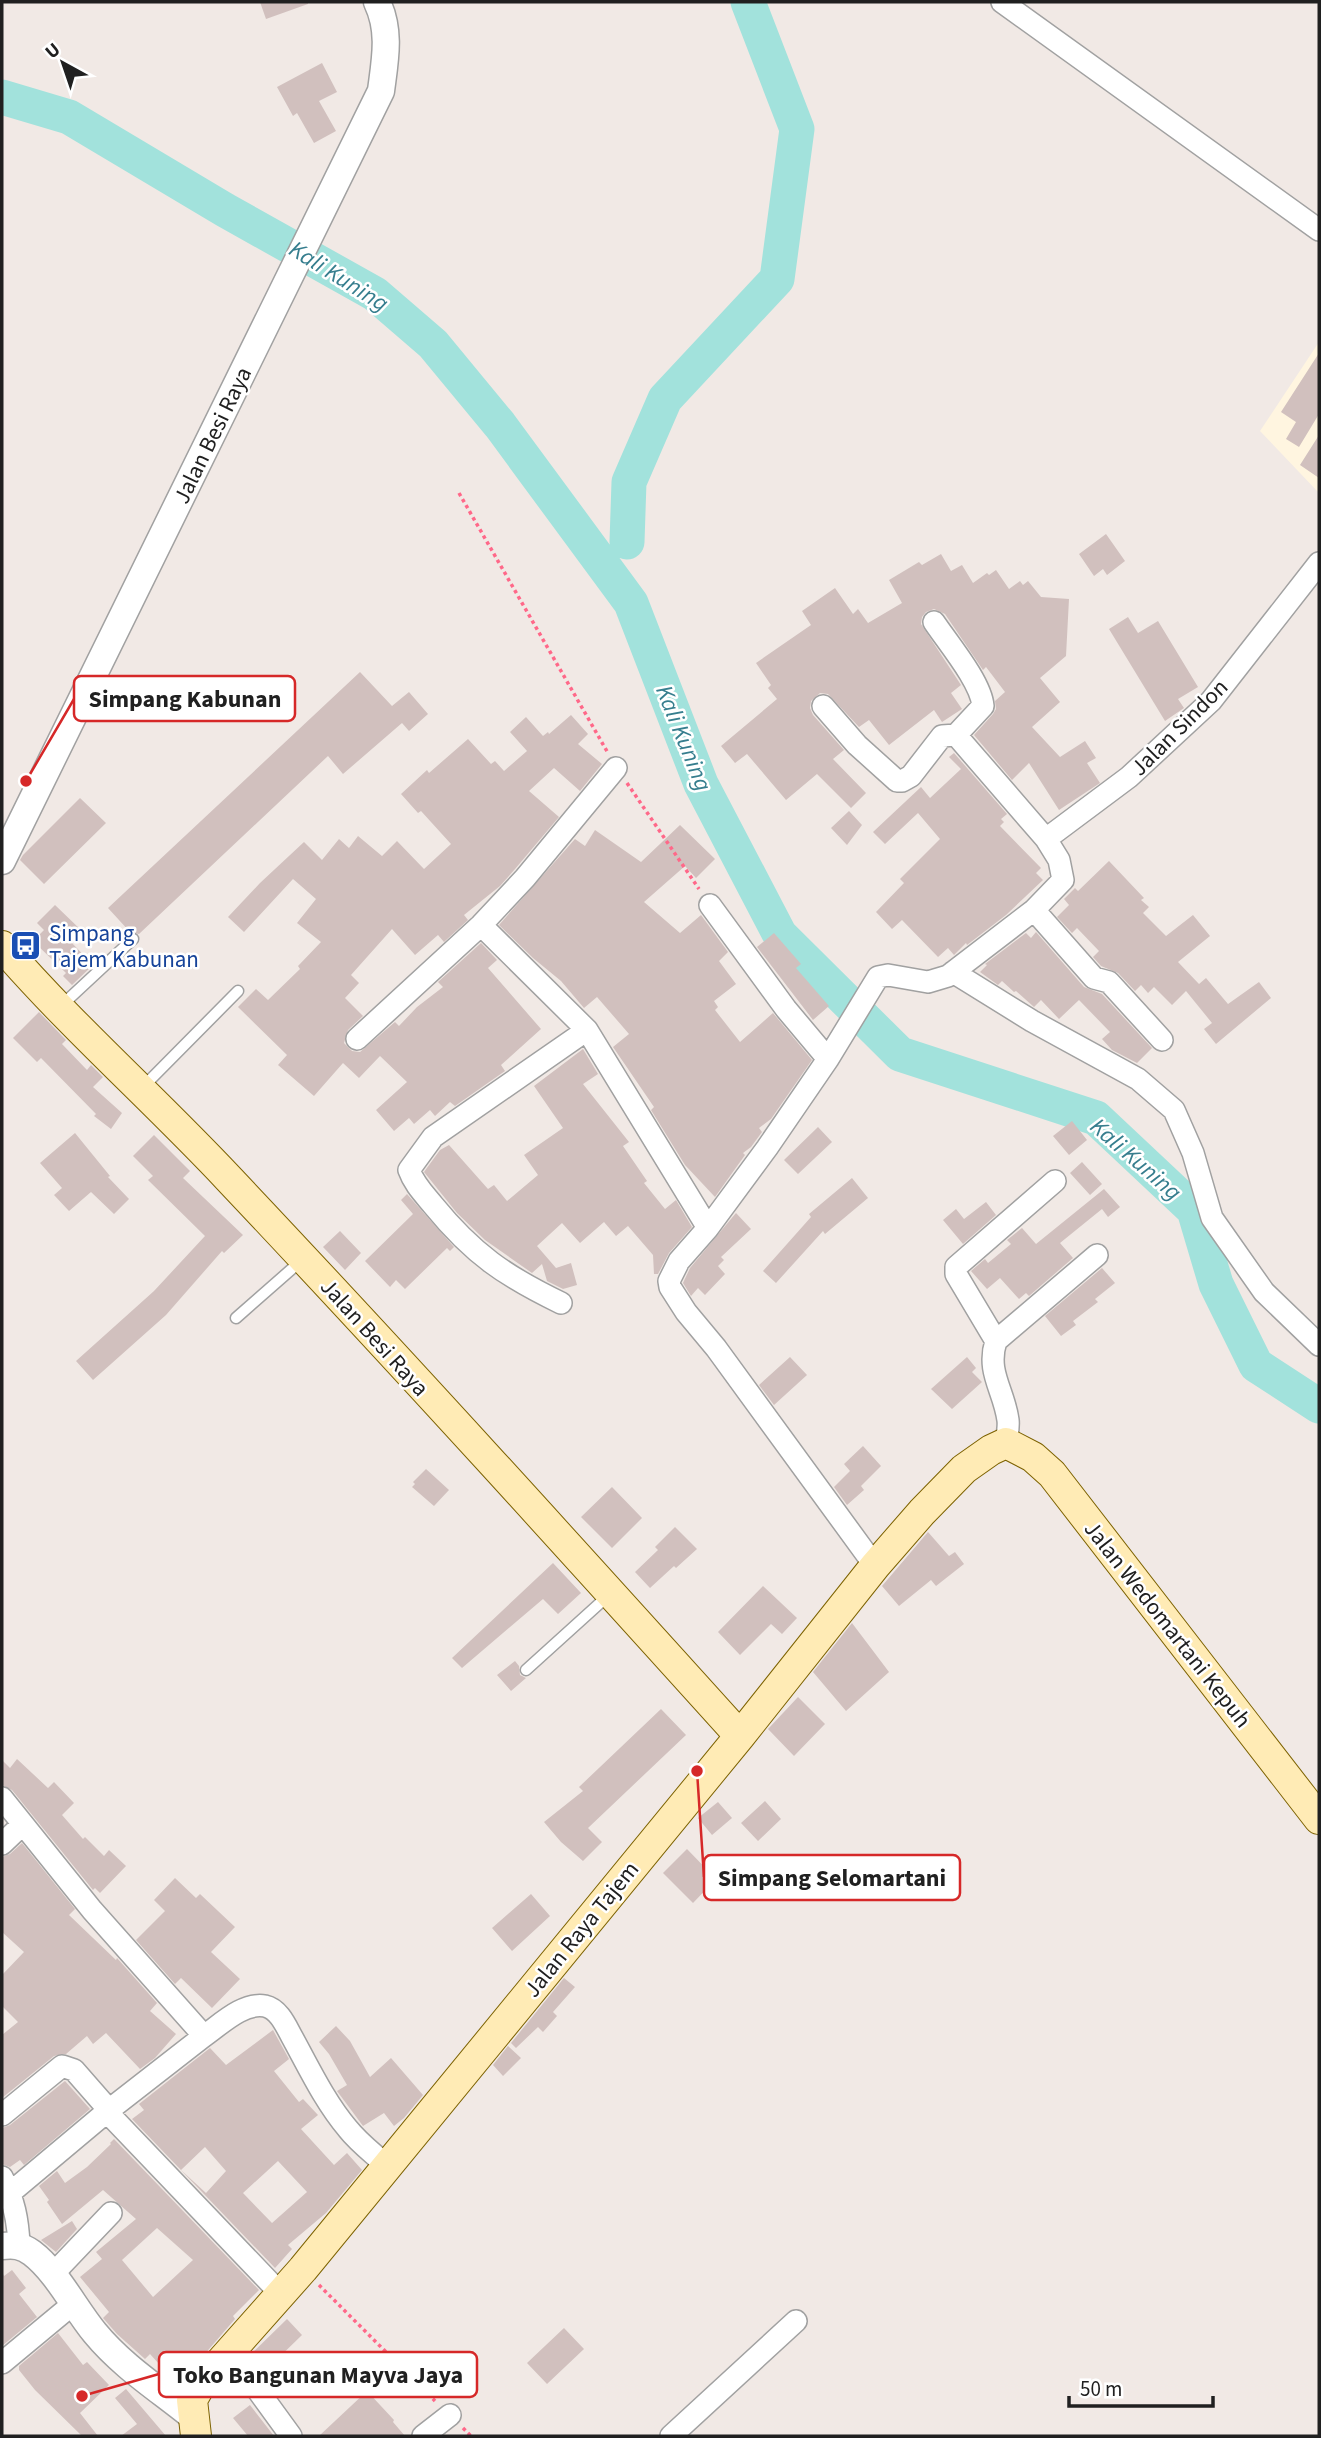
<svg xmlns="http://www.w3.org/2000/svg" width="1321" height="2438" font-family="'Source Sans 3',sans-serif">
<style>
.education{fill:#fff5e0}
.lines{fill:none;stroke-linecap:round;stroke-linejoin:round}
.river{stroke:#a2e2dc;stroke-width:35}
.building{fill:#d1c0be;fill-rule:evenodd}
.service-casing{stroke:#a1a1a1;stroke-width:13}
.minor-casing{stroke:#a1a1a1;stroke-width:24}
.tertiary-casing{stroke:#a1a1a1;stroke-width:29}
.secondary-casing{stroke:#7d6200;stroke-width:32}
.path{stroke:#ff6889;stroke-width:3.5;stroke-dasharray:3.5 3.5;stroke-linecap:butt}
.service{stroke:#fff;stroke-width:10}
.minor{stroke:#fff;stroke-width:21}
.tertiary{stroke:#fff;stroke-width:26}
.secondary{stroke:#ffebb5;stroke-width:30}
.labels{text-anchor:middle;stroke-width:5;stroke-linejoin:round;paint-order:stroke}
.street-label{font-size:23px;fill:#202020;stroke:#fff}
.transit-label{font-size:23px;fill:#164399;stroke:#fff;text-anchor:start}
.water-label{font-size:24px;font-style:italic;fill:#367e8e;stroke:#fff}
.leader{fill:none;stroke:#d62828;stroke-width:2.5}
.callout-dot{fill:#d62828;stroke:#fff;stroke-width:2.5}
.callout{fill:#fff;stroke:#d62828;stroke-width:2.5}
.callout-label{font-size:24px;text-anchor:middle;font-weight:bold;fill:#202020}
</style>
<rect width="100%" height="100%" fill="#f1e9e5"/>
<path class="education" d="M1319,342V493L1260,431Z"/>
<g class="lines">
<path class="river" d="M2,97L69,117L225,210L375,294L433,344L500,425L631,603L701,784L780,935L900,1054L1096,1118L1194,1210L1216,1284L1256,1365L1319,1406
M627,542L629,482L665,399L777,279L797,129L748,2"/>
</g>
<path class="building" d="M260,2H308V4L266,19Z
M322,63L337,92L319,101L336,131L314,143L297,113L293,116L277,87Z
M1319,353V414L1299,447L1286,439L1296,422L1281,412Z
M1319,435V478L1300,465Z
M1106,534L1125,561L1107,575L1103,569L1094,576L1079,554Z
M941,554L951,571L962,565L973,583L987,573L989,575L996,570L1009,589L1020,581L1023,585L1028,581L1041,597L1069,599L1066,656L1040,678L1060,702L1032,727L1060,757L1085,741L1096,758L1087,763L1100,783L1059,810L1029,763L1012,780L974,735L993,714L996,709L995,701L1005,692L986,667L983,670L945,614L934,609L926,612L922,617L921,624L961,685L951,693L962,709L942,722L934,710L889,745L869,720L859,727L828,694L820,693L811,701L810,708L813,715L844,750L833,759L866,793L851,808L817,774L786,800L747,754L735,763L721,746L777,699L768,688L771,685L756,663L811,625L802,611L835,588L853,614L858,609L868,623L902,603L889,580L919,562L922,565Z
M1128,617L1138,633L1158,621L1198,687L1178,699L1184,708L1165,721L1109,629Z
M360,672L392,706L409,692L428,714L409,731L402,723L343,774L328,756L139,934L130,932L108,908Z
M571,715L588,734L578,744L602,764L580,791L554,768L529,791L559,817L515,869L500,886L464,915L468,920L444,942L438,935L415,955L392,929L351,975L359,983L345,998L363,1016L348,1030L344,1043L352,1051L360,1052L395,1022L399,1026L417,1007L443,987L438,982L481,943L497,960L488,968L541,1029L501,1065L505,1071L455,1106L450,1102L435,1116L430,1110L414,1124L409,1118L394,1131L376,1110L407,1082L380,1056L359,1078L343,1063L314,1096L278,1065L287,1055L238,1007L256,989L268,1000L300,969L298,966L321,942L297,923L316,899L293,879L244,932L228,917L260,883L304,842L322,860L339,839L349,848L358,836L382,856L397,841L424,869L451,844L421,811L418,813L401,794L427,770L429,773L468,739L491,764L495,761L504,771L527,751L510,732L526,717L543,736L548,732L549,734Z
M954,753L1007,814L1001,819L1004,822L1000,826L1041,868L1036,873L1043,880L1006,915L967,945L966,943L954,955L948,948L938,957L902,920L892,929L876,912L904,883L900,879L940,839L918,813L885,844L873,832L921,787L930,798L961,769L949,757Z
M80,798L106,823L44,884L20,860L23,855Z
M849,811L862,825L847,845L831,828Z
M680,825L715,859L696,878L685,866L644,902L680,933L701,915L728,952L719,961L736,984L714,1001L718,1007L715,1010L740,1042L773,1013L812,1060L771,1119L759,1128L762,1132L751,1147L743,1153L745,1155L715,1197L685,1165L651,1110L654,1107L613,1047L629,1034L597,997L584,1008L561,981L533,958L499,925L575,839L585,846L595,830L641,862Z
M1109,861L1144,898L1141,900L1149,907L1143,913L1166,936L1193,915L1210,936L1178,962L1199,984L1206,978L1228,1004L1259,982L1271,998L1216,1044L1204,1029L1212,1023L1186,991L1172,1005L1154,987L1148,993L1141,985L1135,991L1118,973L1101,966L1093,957L1099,951L1077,928L1072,933L1057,917L1069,905L1064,899L1075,888L1078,891Z
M55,905L81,930L71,942L93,965L72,985L63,976L66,973L33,941L44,930L37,923Z
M1036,932L1084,987L1102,994L1152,1048L1137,1063L1112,1050L1102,1039L1110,1032L1079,1000L1059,1019L1041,1000L1034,1007L1016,991L1014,992L1002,981L998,985L980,972L987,965L985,964L1026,933L1031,938Z
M774,933L801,964L796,968L829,1006L813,1020L757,947Z
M39,1012L66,1040L62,1044L87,1070L91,1065L103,1077L93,1087L122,1113L111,1129L94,1116L96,1114L41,1058L37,1062L13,1038Z
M583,1049L598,1074L583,1084L629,1142L623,1146L647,1181L644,1183L665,1209L676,1200L692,1227L669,1253L658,1274H654L653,1255L628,1226L616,1236L604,1222L580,1243L562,1223L537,1246L556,1268L571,1263L577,1285L563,1289L547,1281L542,1264L532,1273L485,1240L457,1213L424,1172L440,1150L449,1145L488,1189L494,1185L507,1201L538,1175L524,1155L563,1128L534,1086Z
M1072,1121L1087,1140L1069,1155L1053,1136Z
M818,1127L832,1142L798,1174L784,1160Z
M75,1133L110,1176L108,1177L129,1199L114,1214L91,1192L69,1211L54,1195L62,1188L40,1163Z
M154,1135L190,1171L183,1178L243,1235L224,1253L222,1251L166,1315L93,1380L76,1361L154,1291L205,1236L148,1180L153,1176L133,1156Z
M1082,1162L1102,1184L1090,1195L1070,1173Z
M852,1178L868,1198L825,1234L823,1231L776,1283L763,1271L811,1217L809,1214Z
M1104,1189L1120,1207L1108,1217L1102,1209L1060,1243L1073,1258L1029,1296L1026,1293L1019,1299L1000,1278L987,1289L971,1271L985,1259L988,1263L1011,1244L1007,1240L1022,1228L1036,1244Z
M407,1194L454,1247L450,1251L447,1248L405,1289L396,1280L390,1287L365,1261L413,1214L401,1200Z
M986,1202L996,1215L963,1244L943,1220L956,1209L964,1219Z
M736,1213L751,1229L721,1257L724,1260L718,1266L725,1274L705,1295L698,1288L691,1296L683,1283L690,1268Z
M340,1231L361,1253L345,1270L323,1247Z
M1102,1268L1115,1283L1095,1299L1098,1302L1073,1321L1076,1325L1061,1336L1045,1316Z
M790,1357L807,1375L774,1405L759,1385Z
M967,1357L976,1368L972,1372L982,1382L952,1409L931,1389Z
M863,1446L881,1466L861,1486L864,1490L847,1505L834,1487L850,1471L844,1464Z
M426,1469L449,1490L434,1506L412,1487L415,1484L413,1482Z
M612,1487L642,1518L612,1548L581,1517Z
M675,1527L697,1549L676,1568L674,1566L650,1588L635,1572L658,1550L655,1547Z
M928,1532L949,1556L955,1552L964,1564L936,1586L931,1580L899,1606L882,1586Z
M553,1563L581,1593L558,1614L543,1599L462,1668L452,1658Z
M763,1586L797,1618L782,1634L771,1624L740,1655L718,1632Z
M852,1623L889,1672L846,1711L813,1672Z
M515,1661L519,1666L520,1675L526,1678L511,1691L497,1675Z
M798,1697L825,1724L794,1756L768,1729Z
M661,1709L686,1735L588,1828L602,1842L583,1861L561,1842L544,1822L583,1791L579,1787Z
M17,1759L48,1788L54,1782L74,1803L62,1815L83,1839L85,1837L104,1856L109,1850L126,1866L100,1893L95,1888L93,1890L12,1790L2,1785V1760L10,1768Z
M765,1801L781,1819L758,1841L741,1823Z
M718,1802L732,1818L712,1835L698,1818Z
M22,1843L75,1909L69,1915L116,1960L117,1958L157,2003L150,2011L176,2034L155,2058L140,2069L106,2033L93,2044L87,2036L66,2054L54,2056L2,2098V2035L18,2022L2,2006V1975L24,1952L2,1932V1857L10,1854Z
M687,1849L716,1879L693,1903L663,1873Z
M175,1878L196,1898L200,1894L235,1927L211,1952L240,1979L212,2008L181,1978L175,1984L136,1940L165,1911L154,1900Z
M531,1894L550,1916L512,1951L492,1928Z
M564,1978L575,1987L553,2012L557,2016L543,2032L538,2027L516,2048L511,2043Z
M336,2026L350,2041L370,2077L391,2058L423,2095L404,2118L394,2126L384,2113L363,2126L337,2091L347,2085L329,2054L319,2042Z
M273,2030L289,2059L274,2071L299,2102L303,2099L318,2115L301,2129L334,2165L347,2153L362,2170L326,2213L288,2245L292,2249L275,2268L132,2119L144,2110L139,2104L210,2048L226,2065ZM205,2147L226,2171L206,2193L181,2170ZM278,2161L307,2192L272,2223L243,2193Z
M508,2046L521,2058L503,2076L493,2065Z
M65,2081L90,2109L24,2165L20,2160L10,2167L2,2164V2128L10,2125Z
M114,2139L259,2290L233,2316L235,2319L178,2385L150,2354L145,2359L117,2334L103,2318L109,2312L80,2277L102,2259L96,2252L136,2219L103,2190L62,2224L47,2202L49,2200L39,2186L57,2171L65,2183L87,2167L111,2144L110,2143ZM157,2228L193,2260L153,2297L122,2260Z
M72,2221L77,2229L56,2252L41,2240Z
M12,2270L26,2288L19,2294L37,2317L2,2346V2272L4,2276Z
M287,2319L302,2335L262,2374L249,2356Z
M564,2328L584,2349L547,2384L527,2363Z
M58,2333L83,2365L87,2362L109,2385L80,2413L98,2436H82L35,2390L19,2370V2366Z
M126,2389L166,2436H121L137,2424L115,2398Z
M367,2391L394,2420L393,2422L405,2436H319Z
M250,2405L274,2436H248L233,2418Z"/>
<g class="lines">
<defs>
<path id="service" d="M61,1006L133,939
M142,1088L238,991
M236,1318L302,1260
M526,1670L610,1594"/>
<path id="minor" d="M1002,2L1319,230
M823,706L857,745L897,781H902L911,776L942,736L956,735L983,706C981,682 948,643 934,622
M1046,839L1129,777L1211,701L1319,563
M710,905L786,1009L828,1059
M1034,910L1094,978L1109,982L1162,1040
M481,925L587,1030L708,1228
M953,972L1032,1021L1138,1079L1174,1110L1193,1153L1212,1218L1264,1292L1319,1345
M357,1039L481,925L525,878L616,768
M561,1303C505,1276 473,1254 433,1205C424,1194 414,1184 409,1170L433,1137L587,1030
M996,1341L956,1274V1267L1055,1181
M1006,1443C1007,1435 1009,1427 1008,1420C1004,1390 986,1372 996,1341L1097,1255
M875,1566L716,1348L686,1312L670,1287L669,1281L679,1261L708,1228L767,1148L828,1059L878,977L888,975L928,982L948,976L1034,910L1063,880L1059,860L1046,839L956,735
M2,1798L92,1910L204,2036L109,2110L10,2193
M2,1844L23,1824
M204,2036C220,2025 243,2002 265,2006C279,2009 286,2026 292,2037C309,2068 325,2102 348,2129C359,2143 374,2154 387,2166
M107,2112L281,2294
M2,2115L62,2066L74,2070L109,2110
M2,2177C14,2199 18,2220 19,2245
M52,2275L111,2213
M230,2352L291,2436
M2,2363L73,2304
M423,2436L450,2415
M671,2436L796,2321"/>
<path id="tertiary" d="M2,861L381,91C385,60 391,31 377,2
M2,2246C14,2245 21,2245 32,2253C57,2272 75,2309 95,2333C123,2367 160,2390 193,2417"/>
<path id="secondary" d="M2,946C73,1028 155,1100 229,1179C402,1362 571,1549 740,1736
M196,2436L192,2400L201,2384L303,2269L740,1736L875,1566L922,1512L964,1469L991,1450L1006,1443L1033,1457L1052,1474L1319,1819"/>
</defs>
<use href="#service" class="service-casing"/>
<use href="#minor" class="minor-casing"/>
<use href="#tertiary" class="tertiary-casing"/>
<use href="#secondary" class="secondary-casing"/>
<path class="path" d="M459,493L608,753
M627,783L699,889
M319,2285L435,2401
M463,2428L471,2436"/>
<use href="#service" class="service"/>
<use href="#minor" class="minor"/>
<use href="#tertiary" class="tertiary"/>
<use href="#secondary" class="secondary"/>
</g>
<defs>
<symbol id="bus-square" viewBox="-11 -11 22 22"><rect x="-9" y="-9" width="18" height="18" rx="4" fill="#1a4fb4" stroke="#fff"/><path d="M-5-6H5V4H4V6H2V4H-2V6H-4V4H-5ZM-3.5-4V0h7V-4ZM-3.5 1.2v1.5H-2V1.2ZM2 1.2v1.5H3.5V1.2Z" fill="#fff"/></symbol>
</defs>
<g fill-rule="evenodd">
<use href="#bus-square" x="8" y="928" width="35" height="35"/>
</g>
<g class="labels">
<g class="street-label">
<text transform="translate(212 435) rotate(-64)" y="8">Jalan Besi Raya</text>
<text transform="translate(1179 727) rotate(-45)" y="8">Jalan Sindon</text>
<text transform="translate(375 1337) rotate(48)" y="8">Jalan Besi Raya</text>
<text transform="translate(1168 1624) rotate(52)" y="8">Jalan Wedomartani Kepuh</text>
<text transform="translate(581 1929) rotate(-51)" y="8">Jalan Raya Tajem</text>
</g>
<g class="transit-label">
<text x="49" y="941">Simpang<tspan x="49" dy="26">Tajem Kabunan</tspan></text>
</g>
<g class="water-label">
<text transform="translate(339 276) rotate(32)" y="8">Kali Kuning</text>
<text transform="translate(684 738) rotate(68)" y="8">Kali Kuning</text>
<text transform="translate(1136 1159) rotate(41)" y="8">Kali Kuning</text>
</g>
</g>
<path class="leader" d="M26 781L74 699M697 1771L704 1877M82 2396L159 2374"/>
<g class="callout-dot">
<circle cx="26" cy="781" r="7"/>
<circle cx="697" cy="1771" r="7"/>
<circle cx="82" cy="2396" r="7"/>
</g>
<g class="callout">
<rect x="74" y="676" width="221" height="45" rx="7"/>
<rect x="704" y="1855" width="256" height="45" rx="7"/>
<rect x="159" y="2352" width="318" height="45" rx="7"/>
</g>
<g class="callout-label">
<text x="185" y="707">Simpang Kabunan</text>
<text x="832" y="1886">Simpang Selomartani</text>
<text x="318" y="2383">Toko Bangunan Mayva Jaya</text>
</g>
<rect width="1321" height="2438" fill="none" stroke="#202020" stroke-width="7"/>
<g transform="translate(63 63) rotate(320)" stroke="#ffffff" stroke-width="5" paint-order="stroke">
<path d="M0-5L12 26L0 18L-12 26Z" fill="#202020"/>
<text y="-10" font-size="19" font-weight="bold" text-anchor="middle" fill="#202020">U</text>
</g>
<path d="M1069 2396v10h144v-10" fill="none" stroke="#202020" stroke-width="3.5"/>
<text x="1080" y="2396" font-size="21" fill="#202020" stroke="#ffffff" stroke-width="5" paint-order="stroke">50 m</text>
</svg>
